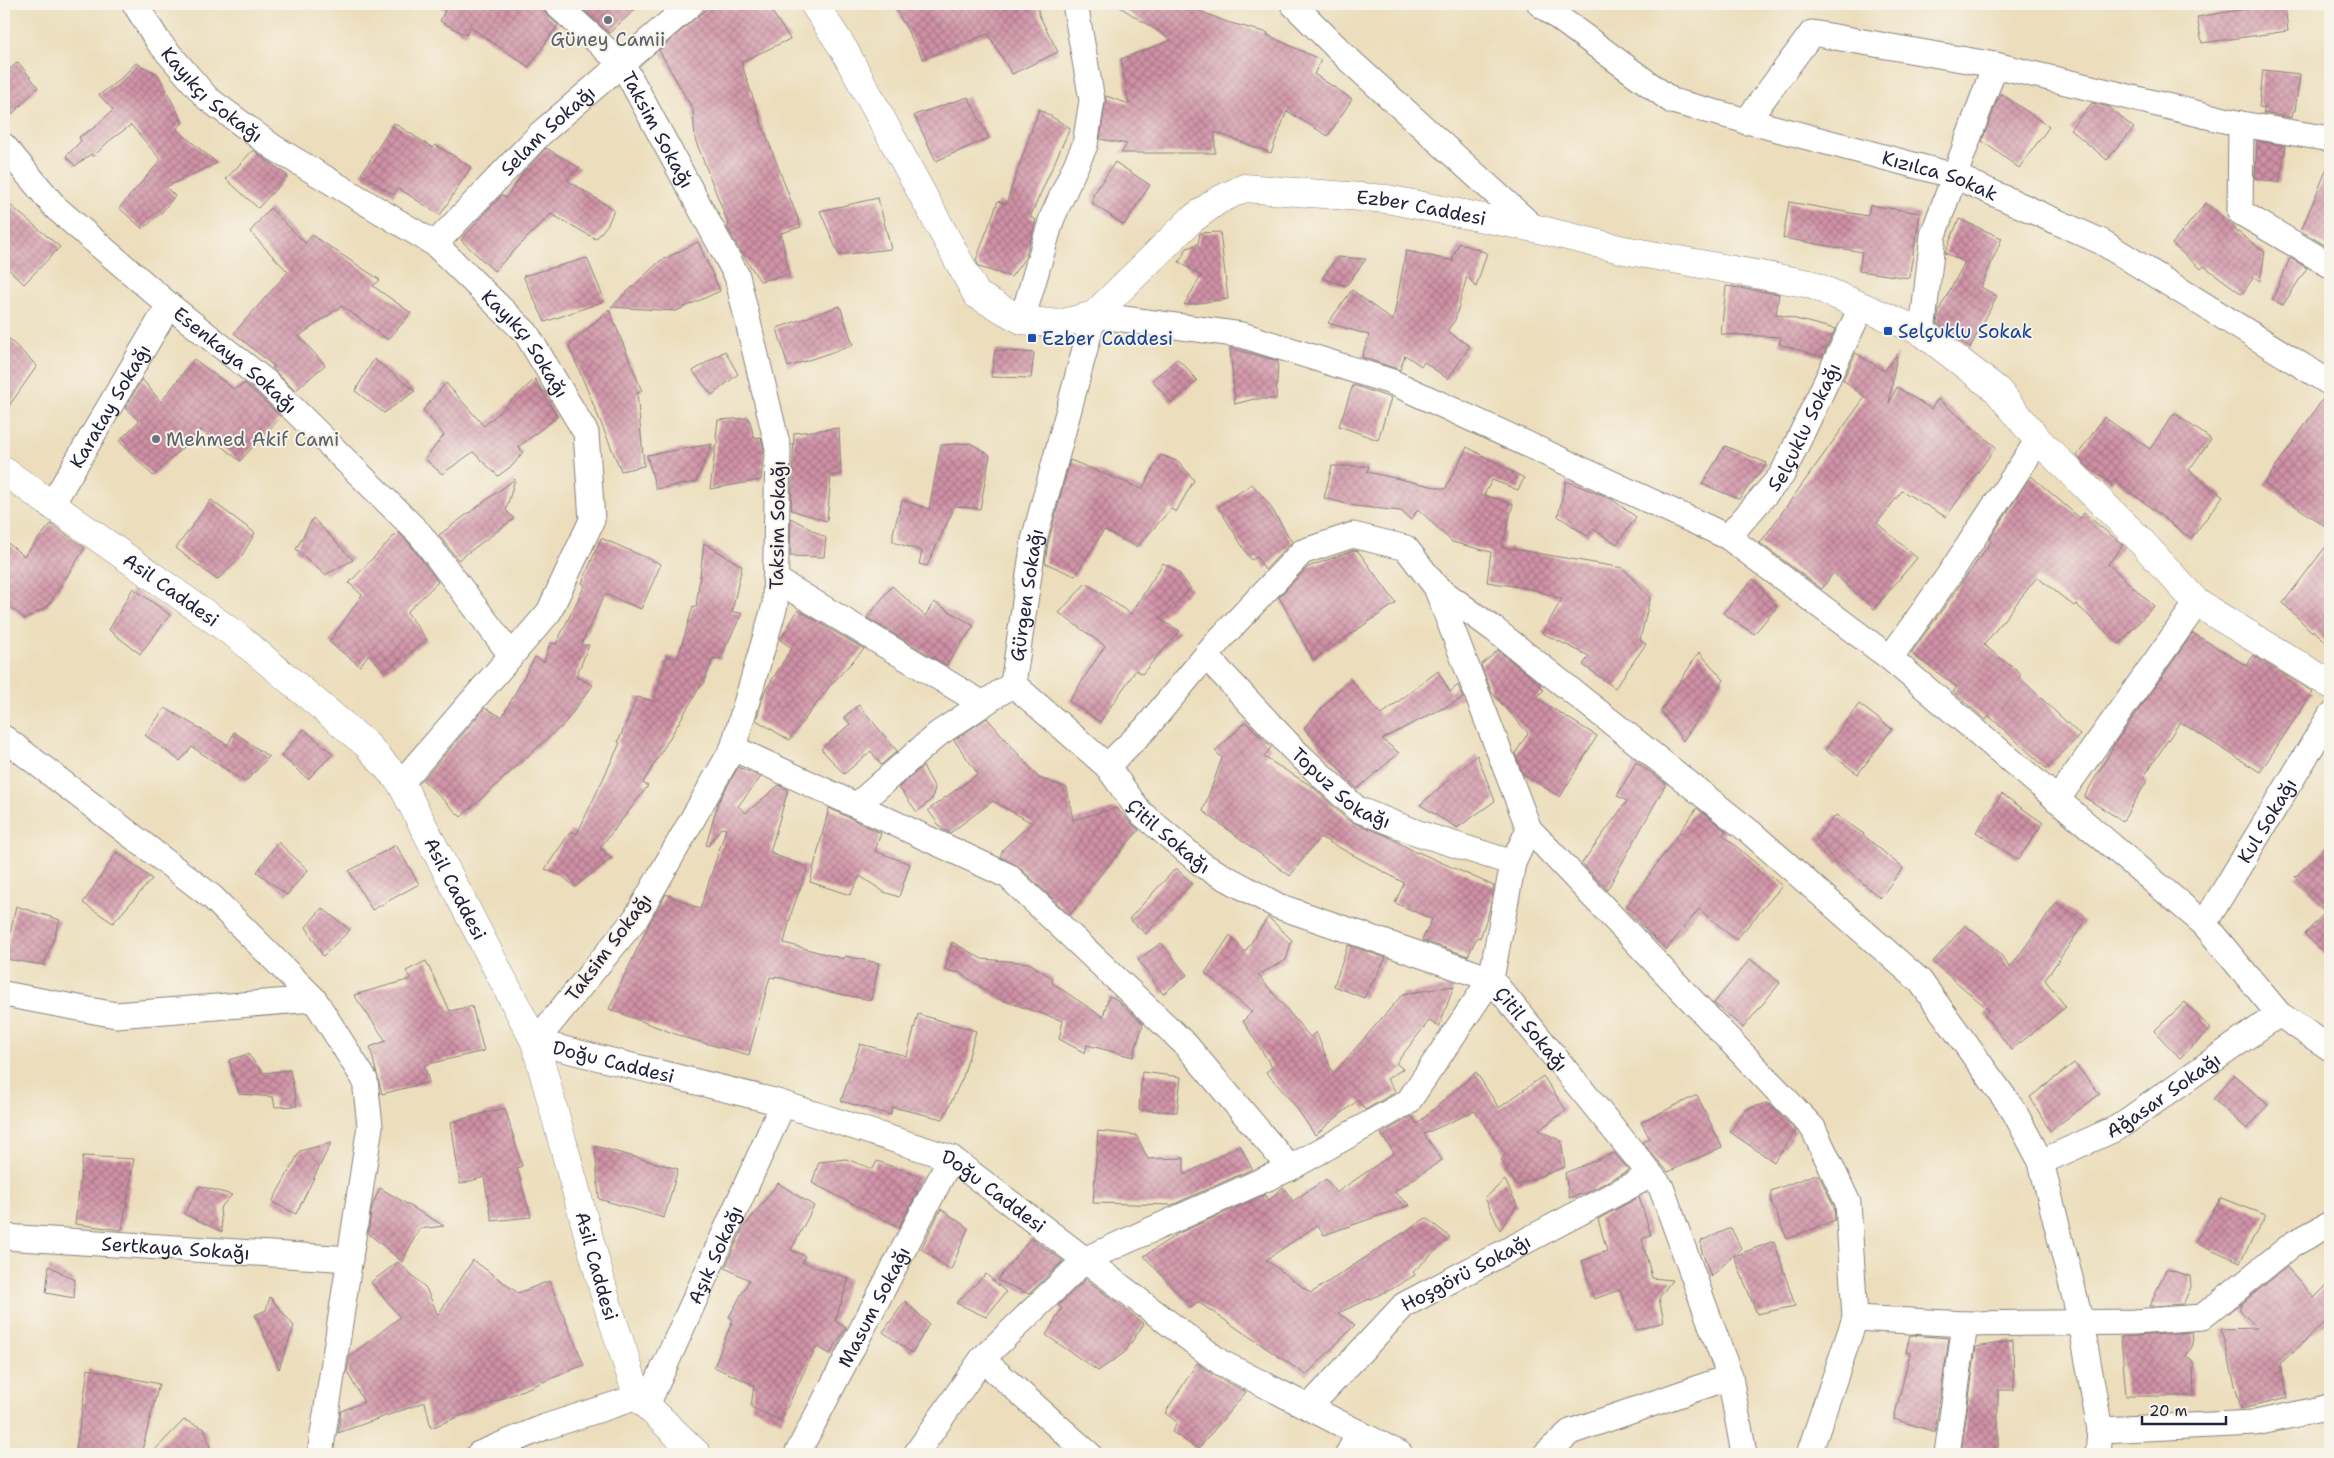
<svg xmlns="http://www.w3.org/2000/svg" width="2334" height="1458" font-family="'Shantell Sans',sans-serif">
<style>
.building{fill:url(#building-cross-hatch)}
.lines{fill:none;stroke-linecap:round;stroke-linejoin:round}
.minor-casing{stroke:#87807c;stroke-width:27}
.tertiary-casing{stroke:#87807c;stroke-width:29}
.minor{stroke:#fff;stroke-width:25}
.tertiary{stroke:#fff;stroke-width:28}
.worship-dot{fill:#6b7280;stroke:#f7f3e8;stroke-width:2}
.transit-dot{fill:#1a4fb4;stroke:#f7f3e8;stroke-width:2}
.labels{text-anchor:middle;stroke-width:4;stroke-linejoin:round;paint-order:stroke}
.worship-label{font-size:19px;fill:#5b616d;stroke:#f7f3e8}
.street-label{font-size:19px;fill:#22223b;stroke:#f7f3e8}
.transit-label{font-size:19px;fill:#164399;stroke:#f7f3e8;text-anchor:start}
</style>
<defs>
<pattern id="building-cross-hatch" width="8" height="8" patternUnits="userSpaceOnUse" patternTransform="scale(1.25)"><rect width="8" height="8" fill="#d091a6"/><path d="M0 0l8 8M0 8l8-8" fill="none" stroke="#a87688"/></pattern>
</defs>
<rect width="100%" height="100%" fill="#f7f3e8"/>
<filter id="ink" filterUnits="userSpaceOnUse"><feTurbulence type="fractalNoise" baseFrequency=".02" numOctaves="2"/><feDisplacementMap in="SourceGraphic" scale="10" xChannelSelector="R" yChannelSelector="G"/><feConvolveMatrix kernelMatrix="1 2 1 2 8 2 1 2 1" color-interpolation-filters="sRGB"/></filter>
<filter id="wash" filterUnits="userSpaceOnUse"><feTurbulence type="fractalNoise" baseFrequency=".0096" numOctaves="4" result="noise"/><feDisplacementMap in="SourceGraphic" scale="20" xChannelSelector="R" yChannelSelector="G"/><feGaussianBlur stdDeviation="1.12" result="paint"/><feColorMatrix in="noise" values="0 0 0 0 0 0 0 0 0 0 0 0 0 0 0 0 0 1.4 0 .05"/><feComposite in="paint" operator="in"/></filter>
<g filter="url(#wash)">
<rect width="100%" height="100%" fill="#ecdebc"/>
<g id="blocks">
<path class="building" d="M436,4H542L546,14L558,25L529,67L470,27L466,35L440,21L445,10Z
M577,4H641L609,33Z
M712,4H767L790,39L741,62L761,122L801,227L781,233L789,275L760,281L739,249L727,227L729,226L695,139L693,110L659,50Z
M893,4H1037L1039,15L1058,52L1012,74L988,34L923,59Z
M1115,4H1183L1227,22L1268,33L1267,35L1321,60L1314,74L1352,99L1328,136L1287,111L1271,153L1215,132V153H1121L1127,144L1100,139L1106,96L1129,104L1121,59L1172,40Z
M2250,4H2285L2288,31L2202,43L2197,17L2251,8Z
M18,62L38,87L4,123V74Z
M136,63L158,74L183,123L176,129L217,163L166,187L175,196L162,212L143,229L119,208L161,160L131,125L109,141L93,157L91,154L75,166L66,156L81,141L79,137L94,128L113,110L99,95L119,80Z
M2263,70L2300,74L2295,111H2293L2292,118L2263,113L2265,108L2259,107Z
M2002,94L2049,127L2019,168L1982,141L1997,101Z
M968,97L989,138L936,161L914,115Z
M2092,103L2109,107L2134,128L2107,160L2070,129Z
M1039,109L1070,128L1030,217L1036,220L1025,258L1011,277L979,267L976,260L998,201L1006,204Z
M394,123L433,148L436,145L471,167L440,215L398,188L394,195L361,174Z
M2257,141L2286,146L2279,183L2255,178Z
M546,148L580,168L567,180L614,210L608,224L596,239L551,214L494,271L461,240L502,195L506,198L523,173Z
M253,150L288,176L258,208L226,179Z
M2330,161V248L2301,231Z
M1115,162L1150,185L1124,225L1093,204V195Z
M878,198L891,249L839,255L820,211Z
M4,200L60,247L24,284L4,265Z
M1789,202L1868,216L1870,205L1920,213L1909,278L1859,271L1862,252L1783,238Z
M2206,203L2236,228L2235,230L2265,252L2260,281L2254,277L2242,294L2204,266L2201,269L2172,244Z
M270,208L305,243L312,235L380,280L373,286L411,313L388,340L342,306L299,336L325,365L295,391L272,368L275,367L234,333L288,272L250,232Z
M1959,219L2002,238L1981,287L1997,296L1970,348L1937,324L1939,310L1965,262L1945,253Z
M1220,232L1228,299L1184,305L1201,276L1179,262L1187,248L1198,244L1200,233Z
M698,242L720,291L676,311L611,307L660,261Z
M1459,243L1487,253L1476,287L1467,276L1455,320L1447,331L1470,346L1448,379L1424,362L1421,366L1405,355L1400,370L1362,357L1369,335L1328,323L1352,290L1393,321L1406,251L1454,261L1452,259Z
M1337,257L1366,259L1346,286L1322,278Z
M587,258L605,301L545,322L523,276Z
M2290,258L2307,268L2283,305L2272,300Z
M1726,286L1779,294L1776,314L1835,329L1822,357L1779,344L1781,337L1721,334Z
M840,306L853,345L788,367L777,328Z
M609,309L642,391L637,393L644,466L621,471L569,346Z
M4,334L37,366L4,413Z
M1230,348L1278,361L1276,399H1254L1235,404Z
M995,350L1034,353L1031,378L991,377Z
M725,351L738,374L712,395L693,371Z
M1856,353L1884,371L1897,354L1889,403L1897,387L1931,409L1938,399L1996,447L1946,517L1902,491L1877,523L1917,558L1874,609L1833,573L1822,589L1760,543L1865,397L1843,380Z
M194,359L234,389L245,383L281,417L240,461L201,430L153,476L119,441L139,421L125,408L142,379L161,402Z
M374,359L415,391L384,413L355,391Z
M1177,359L1186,367L1197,381L1172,403L1152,380Z
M535,379L557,417L518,447L523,452L513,465L498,476L473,452L442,474L425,459L444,435L423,410L446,383L484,426Z
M1353,385L1391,398L1378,440L1339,426Z
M2325,396L2330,397V530L2264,484Z
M2174,413L2211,439L2189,470L2223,496L2191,539L2114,479L2111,483L2089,468L2077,456L2104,417L2150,449Z
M749,418L754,438L761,437L764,450L761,480L710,489L716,444L718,443L716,437L718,420Z
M839,428L841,474L831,476L827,521L791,510L794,433Z
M970,443L990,455L980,509L955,506L927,566L919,564L922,551L893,542V533L902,500L929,509L941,445Z
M712,444L696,482L656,489L647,455Z
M1725,446L1767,463L1739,499L1702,484Z
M1467,447L1524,478L1518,490L1492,480L1484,495L1513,504L1502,547L1623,568L1650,598L1640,640L1646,644L1615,688L1583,665L1589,656L1542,633L1562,599L1532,589L1487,582L1491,552L1452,542L1418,509L1411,520L1401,511L1355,506L1324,498L1332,466H1369L1367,472L1445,489Z
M1161,455L1179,462L1194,480L1176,512L1171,509L1137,547L1104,530L1075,576L1045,563L1048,543L1070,460L1142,489Z
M2031,476L2080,518L2084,513L2123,545L2108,564L2154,606L2119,644L2076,604L2074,606L2037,577L1984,645L2021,674L2019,677L2080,735L2047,769L1989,716L1986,720L1953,692L1957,687L1911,653L1991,542L1989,540Z
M515,479L506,510L514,519L458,560L439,535Z
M1566,481L1610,498L1636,517L1617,544L1593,529L1587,536L1558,516Z
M1252,484L1269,504L1292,542L1265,570L1257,557L1251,560L1218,507Z
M211,500L255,533L241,557L217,580L176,548Z
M313,518L353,560L325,575L296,549Z
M791,518L826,538L824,557L790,556Z
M51,524L85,548L48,606L25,619L4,602V540L24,556Z
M398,532L409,543L438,582L407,612L427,640L385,672L369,654L360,666L329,642L362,595L349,583Z
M601,538L661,564L641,609L605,594L581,645H589L576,677L593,685L561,728H559L461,817L423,780L485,708L502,717L535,657L544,662L550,643L556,644L585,585L582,583Z
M2330,541V645L2313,630L2312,632L2283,603Z
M704,543L742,566L732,612L742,613L720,659L713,658L703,685H701L643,783L648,786L600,848L612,858L575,887L562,876L545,869L571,831L577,834L620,743L618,742L637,697L654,701L667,656L678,658L693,606L696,607Z
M1354,550L1358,551L1396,603L1313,660L1279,597L1308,567Z
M1163,563L1178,572L1191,589L1159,619L1180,631L1142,674L1136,670L1100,722L1069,701L1105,646L1059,613L1086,583L1131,614Z
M1753,579L1777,607L1754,634L1723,613Z
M892,586L925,616L934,602L974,626L946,665L867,618Z
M133,588L170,615L140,654L109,630Z
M798,610L864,649L829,687L789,740L756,720L765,691L792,648L780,640Z
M2193,633L2247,666L2253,655L2313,692L2260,772L2180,722L2143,778L2147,781L2123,821L2084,797L2116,742Z
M1498,650L1533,679L1544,690L1536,698L1597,736L1560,797L1523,774L1515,754L1528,733L1492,693L1481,665Z
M1699,652L1724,680L1683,741L1661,711Z
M1438,671L1450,692L1458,685L1463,698L1382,739L1399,753L1357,789L1304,728L1349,678L1381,715Z
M1859,704L1892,729L1858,774L1825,750Z
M859,705L897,751L881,765L871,751L844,774L821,749L850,724L844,717Z
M165,708L228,745L234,732L269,757L245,782L192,747L180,761L145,735Z
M987,718L1039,778L1067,788L1073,820L1116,808L1139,830L1095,881L1070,915L1018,866L1000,857L1003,849L1032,823L993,801L950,833L942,829L928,810L978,774L954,740Z
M1246,722L1271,747L1264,757L1313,787L1347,820L1387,836L1417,853L1418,852L1494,886L1489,912L1480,938L1477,937L1468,956L1422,940L1432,919L1395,903L1404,883L1320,837L1290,876L1203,811L1222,758L1215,751Z
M304,729L333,754L308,779L281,756Z
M1477,755L1495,801L1457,828L1420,805Z
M1636,762L1666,784L1607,890L1582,863L1627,801L1617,796Z
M923,766L935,788L932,799L917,812L899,787Z
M738,767L761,777L738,806L746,813L779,785L788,790L770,852H773L772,854L808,867L792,911L784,943L844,959L845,956L879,963L871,1000L825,991L775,976V978L770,977L749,1055L686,1038L609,1009L648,926L666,894L700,909L726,829L721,828L708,846L706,845L718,803Z
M2002,794L2043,823L2018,860L1976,832Z
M829,808L881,833L875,851L910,864L899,897L884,892L860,876L850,895L810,882Z
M1697,808L1726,831L1723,835L1782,886L1736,940L1699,909L1666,950L1626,910L1628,908L1626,907Z
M1836,815L1864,834L1863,835L1903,868L1880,898L1839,862L1837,864L1816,838Z
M278,842L308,870L287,895L257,872Z
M2330,843V959L2305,934L2328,909L2295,877Z
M396,845L419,884L372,910L349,871Z
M117,852L152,879L113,923L83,903Z
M1176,868L1192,883L1146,934L1129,919Z
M2057,902L2085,922L2045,980L2066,1007L2011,1050L1984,1014L1989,1010L1933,962L1965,925L1999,952L2010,968Z
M16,906L60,920L44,965L5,959Z
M322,908L350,930L323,956L306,927Z
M1268,917L1292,940L1286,960L1258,975L1310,1037L1316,1032L1333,1074L1403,994L1454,986L1439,1027L1429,1021L1396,1063L1403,1069L1387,1079L1396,1092L1365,1110L1358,1100L1315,1135L1293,1103L1266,1072L1272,1067L1243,1021L1252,1012L1205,973L1230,935L1245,952Z
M952,942L982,959L1029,963L1053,979L1052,983L1103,1017L1109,996L1116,999L1143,1024L1133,1057L1087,1045L1085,1053L1059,1039L1063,1021L999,999L960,973L945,970Z
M1161,943L1187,975L1163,994L1138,960Z
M1348,945L1386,958L1364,998L1334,986Z
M1750,959L1780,983L1743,1028L1714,1003Z
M426,961L450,1011L472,1006L484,1051L424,1065L429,1082L382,1094L370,1047L386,1041L354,995L411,979L406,971Z
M2185,1002L2211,1029L2180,1058L2154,1031Z
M918,1014L976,1031L963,1077L943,1119L892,1107L891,1115L841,1101L860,1044L907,1056Z
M248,1054L263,1073L290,1070L297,1106L275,1107L273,1097L239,1094L229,1060Z
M2074,1063L2100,1094L2050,1131L2030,1097Z
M1142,1072L1181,1077L1177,1112L1139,1110Z
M1476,1072L1499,1108L1543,1076L1566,1110L1539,1130L1561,1141L1565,1167L1516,1185L1501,1160L1505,1154L1475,1111L1424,1134L1442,1160L1394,1192L1410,1205L1324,1235L1317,1225L1266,1260L1311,1293L1426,1218L1450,1237L1413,1272L1415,1275L1390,1290L1338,1313L1355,1325L1306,1375L1198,1302L1191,1308L1144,1256L1179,1233L1265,1195L1268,1201L1283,1187L1293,1201L1326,1179L1336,1193L1394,1153L1381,1134L1412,1116L1417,1124Z
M2234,1075L2268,1105L2247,1129L2213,1099Z
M1697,1095L1722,1147L1668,1172L1642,1142L1650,1139L1641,1122Z
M1766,1103L1776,1110L1796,1131L1774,1162L1730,1132L1745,1110Z
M505,1108L522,1166L517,1168L531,1217L492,1221L484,1177L460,1184L451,1122Z
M1098,1131L1136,1135L1148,1159L1184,1158V1175L1240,1145L1252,1169L1172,1205L1093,1203Z
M331,1143L296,1214L272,1202L300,1151Z
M595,1146L678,1169L664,1218L599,1199Z
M1614,1153L1629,1170L1586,1193L1569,1198L1565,1173Z
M83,1156L134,1159L122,1230L75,1224Z
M846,1159L873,1169L877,1161L921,1177L914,1189L917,1192L899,1227L812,1183L819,1162Z
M1813,1175H1819L1834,1207L1835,1220L1787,1239L1771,1201V1191Z
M1505,1180L1517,1205L1500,1230L1485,1198Z
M778,1183L814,1206L791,1250L805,1256L802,1262L849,1279L835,1321L846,1328L830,1354L816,1346L781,1421L751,1407L754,1385L714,1367L733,1319L729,1317L749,1280L725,1268L743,1228Z
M200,1186L232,1195L220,1208L222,1232L184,1214Z
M380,1188L444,1226L419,1229L402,1262L368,1233L372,1206Z
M1639,1197L1651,1235L1642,1239L1652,1278L1672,1280L1659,1298L1664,1322L1637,1330L1620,1290L1594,1299L1582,1261L1607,1251L1598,1219Z
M2221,1198L2266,1215L2240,1262L2195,1242Z
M941,1209L968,1228L951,1270L921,1249Z
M1731,1228L1741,1248L1711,1277L1701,1249V1241Z
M1031,1238L1063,1261L1029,1294L997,1280Z
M1774,1241L1795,1306L1757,1314L1734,1256Z
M473,1260L518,1293L549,1281L584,1365L431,1428L425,1402L338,1433L341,1411L364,1402L347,1372L350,1356L400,1317L371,1282L398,1262L426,1288L438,1315Z
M49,1266L75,1280L74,1298L46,1293Z
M2287,1267L2314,1298L2330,1282V1318L2280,1364L2288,1398L2241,1409L2221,1329L2257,1328L2240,1310V1305Z
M2166,1269L2190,1276L2191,1287L2183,1304L2150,1306Z
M986,1274L1006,1292L986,1317L956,1303Z
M1086,1279L1144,1324L1124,1353L1098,1371L1046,1335L1062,1308L1058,1306Z
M270,1297L294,1326L279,1369L255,1315L266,1310Z
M905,1301L929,1324L912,1353L883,1332Z
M2192,1332L2193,1345L2186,1356L2193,1362L2194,1396H2126L2121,1337Z
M1910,1335L1949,1338L1935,1432L1894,1419L1910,1353L1906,1352Z
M2013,1341L2014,1390H1998V1454H1961L1976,1347Z
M1197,1363L1213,1375L1246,1392L1198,1449L1172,1432L1177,1422L1165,1413Z
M88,1369L159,1384L141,1454H94L76,1450Z
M184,1420L205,1429L212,1454H151Z"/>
</g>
</g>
<g filter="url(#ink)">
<use href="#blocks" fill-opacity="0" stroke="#87807c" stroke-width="1"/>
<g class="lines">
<defs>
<g id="minor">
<path id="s1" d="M135,4L158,41L207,98L273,147L435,244L526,333L586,433L592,520L549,612L401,783"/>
<path id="s2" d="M556,4L623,65L737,276L778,448L775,605L733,748L636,918L535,1042L774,1101L951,1158L1220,1362L1400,1454"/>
<path d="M1293,4L1348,59L1534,228"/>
<path id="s3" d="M1540,4L1672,101L1955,176L2102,242L2330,383"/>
<path d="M1746,122L1812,33L1995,65"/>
<path d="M2241,124L2240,212L2330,265"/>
<path id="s4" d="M4,146L56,208L169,305L265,381L420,534L511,655"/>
<path id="s5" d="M435,244L540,134L691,4"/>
<path d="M1022,320L1052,218L1085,145L1092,100L1075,4"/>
<path d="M1922,332L1933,235L1995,65L2241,124L2330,139"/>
<path id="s6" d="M51,506L169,305"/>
<path id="s7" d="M1728,537L1782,475L1862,306"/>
<path d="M775,579L983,704"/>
<path id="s8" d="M1206,656L1292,748L1357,809L1418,833L1513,863"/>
<path d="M1890,658L1949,575L2038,440"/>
<path d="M1013,684L1107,766L1145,729L1220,639L1302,552L1353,535L1406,548L1436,587L1495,630L1750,832L1920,981L2014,1111L2041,1162L2081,1322L2100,1430L2098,1454"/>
<path d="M4,738L212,897L314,999L365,1080L370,1126L320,1454"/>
<path d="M733,748L1008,876L1186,1045L1290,1168"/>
<path id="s9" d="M1107,766L1140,812L1204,866L1278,906L1491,979L1661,1187L1730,1377L1744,1454"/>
<path d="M2057,800L2197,603"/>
<path id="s10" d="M857,805L938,734L1013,684L1034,540L1094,315L1242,335L1392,382L1728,537L1890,658L2204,924L2279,1014L2330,1048"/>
<path d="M1529,829L1813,1128L1848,1203L1855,1318L1809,1454"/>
<path id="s11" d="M2204,924L2330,716"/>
<path d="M4,994L116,1015L314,999"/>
<path id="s12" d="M2041,1162L2117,1128L2279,1014"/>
<path id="s13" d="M4,1237L350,1259"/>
<path d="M1855,1318L1965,1324L2134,1322L2202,1317L2293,1244L2330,1224"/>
<path d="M982,1359L1086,1259L1290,1168L1408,1102L1491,979L1513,863L1529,829L1436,587"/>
<path id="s14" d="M647,1405L783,1104"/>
<path id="s15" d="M1309,1407L1404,1305L1651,1175"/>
<path d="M2100,1430L2256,1423L2330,1407"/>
<path d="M479,1454L545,1427L638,1397"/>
<path id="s16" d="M797,1454L951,1158"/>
<path d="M916,1454L982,1359L1089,1454"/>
<path d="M1348,1454L1359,1433"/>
<path d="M1546,1454L1570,1432L1730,1377"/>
<path d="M1947,1454L1965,1324"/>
</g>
<g id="tertiary">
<path id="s17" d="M814,4L843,48L977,295L1022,320L1059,324L1094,315L1191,220L1217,201L1244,188L1387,199L1534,228L1624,250L1810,284L1922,332L1997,390L2038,440L2140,540L2197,603L2330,684"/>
<path id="s18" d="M4,471L237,636L366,744L401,783L535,1042L607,1303L638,1397L697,1454"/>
</g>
</defs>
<use href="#minor" class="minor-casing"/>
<use href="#tertiary" class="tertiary-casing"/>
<use href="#minor" class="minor"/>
<use href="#tertiary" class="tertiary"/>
</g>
</g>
<g class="worship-dot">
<circle cx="608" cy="20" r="5"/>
<circle cx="156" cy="439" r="5"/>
</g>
<g class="transit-dot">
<rect x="1883" y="326" width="10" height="10" rx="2.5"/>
<rect x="1027" y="333" width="10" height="10" rx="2.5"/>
</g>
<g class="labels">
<g class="worship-label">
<text x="608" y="46">Güney Camii</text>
<text x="166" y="446" text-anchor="start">Mehmed Akif Cami</text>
</g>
<g class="street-label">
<text dy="7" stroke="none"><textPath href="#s1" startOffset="120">Kayıkçı Sokağı</textPath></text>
<text dy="7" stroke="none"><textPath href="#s2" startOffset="164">Taksim Sokağı</textPath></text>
<text dy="7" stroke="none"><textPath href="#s5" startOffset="160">Selam Sokağı</textPath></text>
<text dy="7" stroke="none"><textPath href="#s3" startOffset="442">Kızılca Sokak</textPath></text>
<text dy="7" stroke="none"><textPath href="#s17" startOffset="835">Ezber Caddesi</textPath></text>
<text dy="7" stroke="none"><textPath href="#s1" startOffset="525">Kayıkçı Sokağı</textPath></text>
<text dy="7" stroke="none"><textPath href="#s4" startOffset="316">Esenkaya Sokağı</textPath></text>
<text dy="7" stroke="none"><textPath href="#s6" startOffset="116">Karatay Sokağı</textPath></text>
<text dy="7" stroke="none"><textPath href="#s7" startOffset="135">Selçuklu Sokağı</textPath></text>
<text transform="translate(777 525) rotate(-89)" y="7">Taksim Sokağı</text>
<text dy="7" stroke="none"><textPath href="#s18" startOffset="205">Asil Caddesi</textPath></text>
<text dy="7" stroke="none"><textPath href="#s10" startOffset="288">Gürgen Sokağı</textPath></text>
<text dy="7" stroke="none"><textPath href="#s8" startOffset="190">Topuz Sokağı</textPath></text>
<text dy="7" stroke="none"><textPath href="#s11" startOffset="121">Kul Sokağı</textPath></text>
<text dy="7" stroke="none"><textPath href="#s9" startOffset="94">Çitil Sokağı</textPath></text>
<text dy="7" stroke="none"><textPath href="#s18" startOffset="625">Asil Caddesi</textPath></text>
<text transform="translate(608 947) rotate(-53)" y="7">Taksim Sokağı</text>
<text dy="7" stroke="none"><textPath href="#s9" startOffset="514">Çitil Sokağı</textPath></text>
<text dy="7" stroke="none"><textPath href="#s2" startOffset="1250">Doğu Caddesi</textPath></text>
<text dy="7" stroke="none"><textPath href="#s12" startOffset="140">Ağasar Sokağı</textPath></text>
<text dy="7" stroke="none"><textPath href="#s2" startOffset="1655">Doğu Caddesi</textPath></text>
<text dy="7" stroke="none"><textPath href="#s13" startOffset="172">Sertkaya Sokağı</textPath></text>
<text dy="7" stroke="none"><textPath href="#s14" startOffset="165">Aşık Sokağı</textPath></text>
<text dy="7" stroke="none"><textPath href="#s18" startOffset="1030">Asil Caddesi</textPath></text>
<text dy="7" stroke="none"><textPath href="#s15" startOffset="209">Hoşgörü Sokağı</textPath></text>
<text dy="7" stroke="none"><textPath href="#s16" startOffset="166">Masum Sokağı</textPath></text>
</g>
<g class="transit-label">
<text x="1898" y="338">Selçuklu Sokak</text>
<text x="1042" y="345">Ezber Caddesi</text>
</g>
</g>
<rect width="2334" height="1458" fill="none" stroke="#f7f3e8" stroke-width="20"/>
<path d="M2142 1416v8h84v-8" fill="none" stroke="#22223b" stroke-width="2.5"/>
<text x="2149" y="1416" font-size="15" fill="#22223b" stroke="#f7f3e8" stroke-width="4" paint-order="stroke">20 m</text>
</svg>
